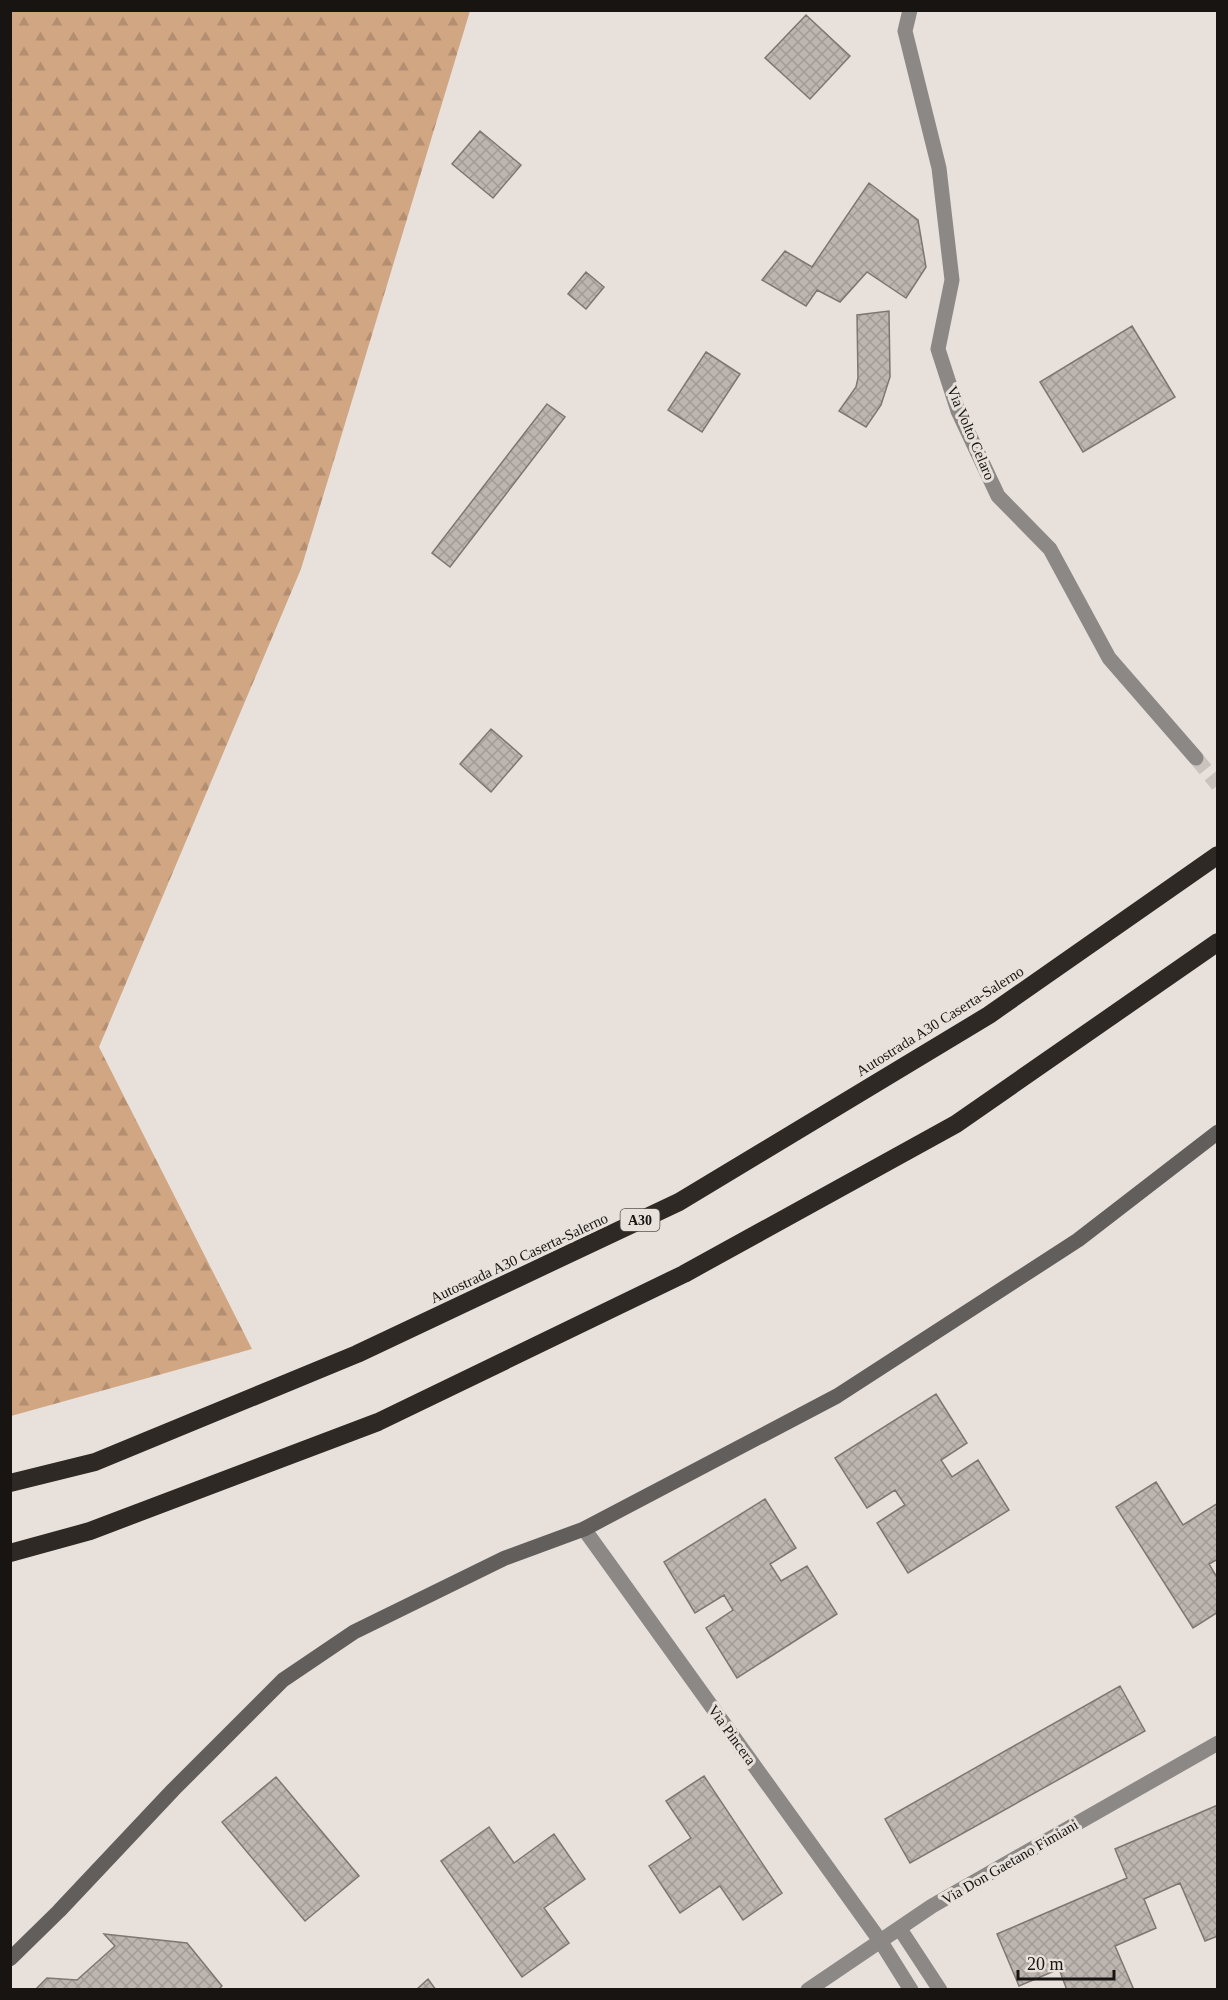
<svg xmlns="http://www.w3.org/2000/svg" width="1228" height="2000" font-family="'Times New Roman',serif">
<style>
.forest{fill:url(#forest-firs)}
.building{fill:url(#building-cross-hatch);stroke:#7d7671;stroke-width:1.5}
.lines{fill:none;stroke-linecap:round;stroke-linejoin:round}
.minor-tunnel{stroke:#c9c2bd;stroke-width:15;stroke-dasharray:15 8;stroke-linecap:butt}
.minor{stroke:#8b8886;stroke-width:15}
.secondary{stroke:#625e5b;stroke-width:15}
.motorway{stroke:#2e2924;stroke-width:18}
.labels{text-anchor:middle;stroke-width:6;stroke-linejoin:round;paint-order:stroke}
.shield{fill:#e8e1db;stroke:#56524e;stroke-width:1.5}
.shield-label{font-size:14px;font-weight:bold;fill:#171412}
.street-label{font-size:15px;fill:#171412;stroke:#e8e1db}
</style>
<defs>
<pattern id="forest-firs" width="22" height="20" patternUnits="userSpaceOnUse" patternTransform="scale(1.5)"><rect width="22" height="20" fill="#d1a683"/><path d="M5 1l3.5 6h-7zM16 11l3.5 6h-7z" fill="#b38e70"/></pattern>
<pattern id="building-cross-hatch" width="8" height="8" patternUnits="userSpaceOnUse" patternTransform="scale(1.5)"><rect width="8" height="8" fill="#bcb5b0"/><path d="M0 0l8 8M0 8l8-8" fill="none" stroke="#a19b96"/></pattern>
</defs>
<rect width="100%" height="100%" fill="#e8e1db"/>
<path class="forest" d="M11,10L470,11L301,569L99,1047L252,1349L11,1416Z"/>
<path class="building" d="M806,15L850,56L810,99L765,58Z
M480,131L521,165L493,198L452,164Z
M869,183L918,220L926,267L906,298L867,272L840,302L817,290L806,306L762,280L785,251L812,267Z
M586,272L604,287L586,309L568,294Z
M889,311L890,377L881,405L866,427L839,411L856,387L858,378L857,315Z
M1132,326L1175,397L1083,452L1040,382Z
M706,352L740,374L702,432L668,410Z
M547,404L565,417L450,567L432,553Z
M491,729L522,756L491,792L460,764Z
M936,1394L967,1443L941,1460L952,1477L978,1460L1009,1510L908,1573L877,1523L905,1505L895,1490L867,1508L835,1458Z
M1156,1482L1183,1525L1218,1503V1559L1209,1564L1218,1579V1612L1193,1628L1116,1507Z
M765,1499L796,1548L770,1564L781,1581L807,1566L837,1614L737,1678L706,1628L733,1610L724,1595L695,1613L664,1562Z
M1120,1686L1145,1731L910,1863L885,1819Z
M704,1776L782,1893L743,1920L720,1886L680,1913L649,1866L691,1838L666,1801Z
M276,1777L359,1876L305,1921L222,1822Z
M1218,1805V1936L1205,1941L1180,1883L1144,1899L1156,1928L1115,1946L1134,1990H1067L1059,1969L1019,1986L997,1934L1127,1878L1115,1849Z
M489,1827L514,1863L554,1834L585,1879L544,1908L569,1943L522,1977L441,1861Z
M104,1934L187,1943L222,1986L218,1990H35L47,1978L77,1980L115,1946Z
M428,1979L436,1990H416Z"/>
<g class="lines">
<path class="minor-tunnel" d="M1196,758L1218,785"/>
<path class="minor" d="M910,10L905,31L939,168L952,280L938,349L958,411L998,496L1050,549L1109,658L1196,758
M584,1529L881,1942L911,1990
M900,1929L940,1990
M808,1990L932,1906L1218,1743"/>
<path class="secondary" d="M10,1959L59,1911L173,1790L283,1680L354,1632L505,1558L584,1529L837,1396L1078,1240L1218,1132"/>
<path class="motorway" d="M10,1483L95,1462L357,1354L679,1202L989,1015L1218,855
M10,1553L90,1531L378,1422L684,1274L956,1124L1218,942"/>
</g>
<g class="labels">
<rect class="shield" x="620.5" y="1209" width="39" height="22" rx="4.5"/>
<g class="shield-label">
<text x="640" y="1225">A30</text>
</g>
<g class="street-label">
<text transform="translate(971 433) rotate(67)" y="5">Via Volto Celaro</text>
<text transform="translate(940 1021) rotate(-32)" y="5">Autostrada A30 Caserta-Salerno</text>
<text transform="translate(519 1258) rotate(-25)" y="5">Autostrada A30 Caserta-Salerno</text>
<text transform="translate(732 1735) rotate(54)" y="5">Via Pincera</text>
<text transform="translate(1010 1862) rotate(-30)" y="5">Via Don Gaetano Fimiani</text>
</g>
</g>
<rect width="1228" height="2000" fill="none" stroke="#171412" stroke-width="24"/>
<path d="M1018 1970v9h96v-9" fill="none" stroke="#171412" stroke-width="3"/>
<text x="1027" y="1970" font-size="18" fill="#171412" stroke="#e8e1db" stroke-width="4.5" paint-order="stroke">20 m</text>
</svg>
